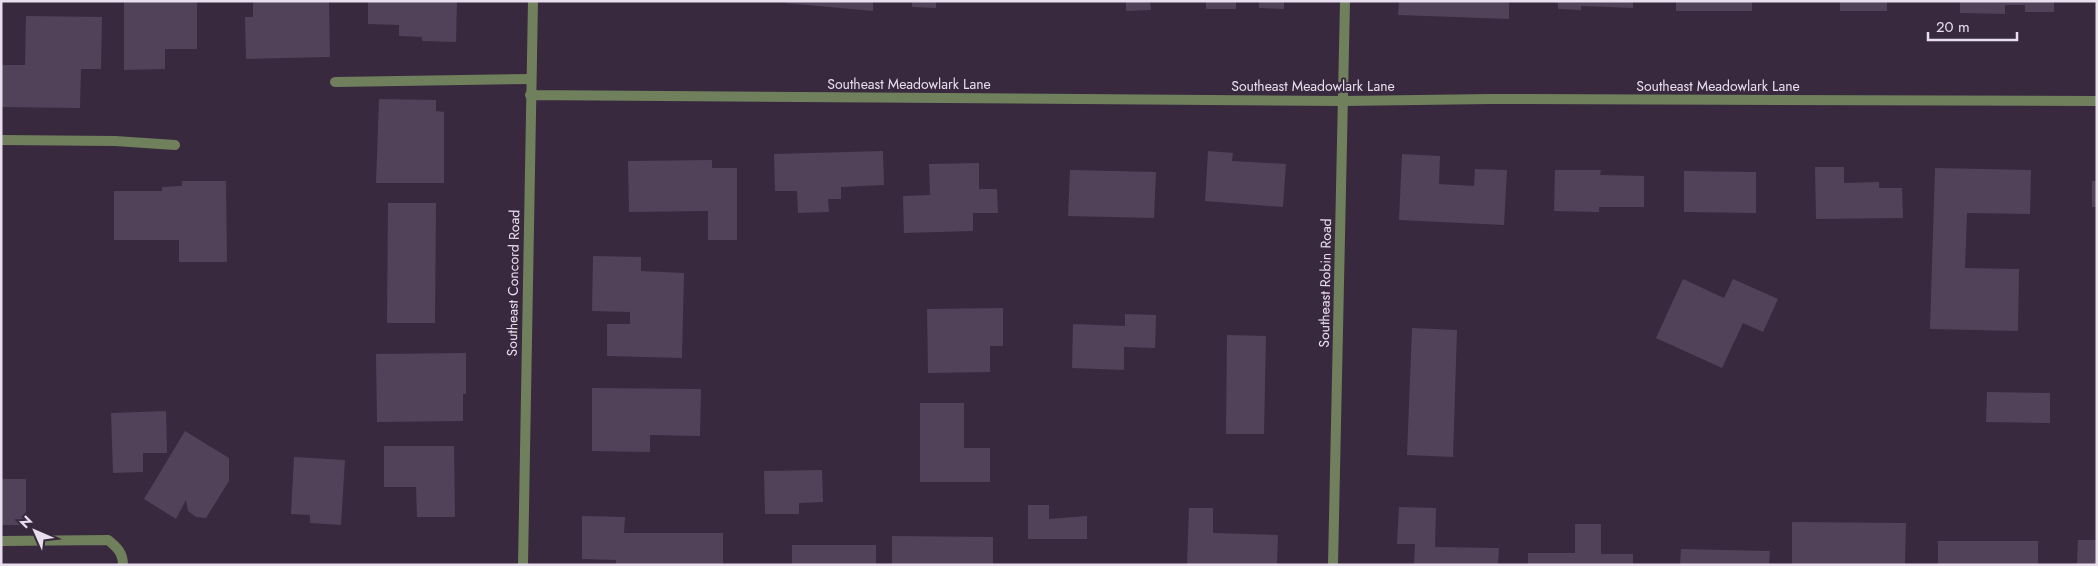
<svg xmlns="http://www.w3.org/2000/svg" width="2098" height="566" font-family="Jost,sans-serif">
<style>
.building{fill:#514259}
.lines{fill:none;stroke-linecap:round;stroke-linejoin:round}
.service{stroke:#70805c;stroke-width:10}
.minor{stroke:#70805c;stroke-width:10}
.labels{text-anchor:middle;stroke-width:4;stroke-linejoin:round;paint-order:stroke}
.street-label{font-size:14px;fill:#e8deed;stroke:#38293f}
</style>
<rect width="100%" height="100%" fill="#38293f"/>
<path class="building" d="M189,1H197V49H165V69L124,70V2Z
M253,1H329L330,57L246,59L245,17H253Z
M368,1H457L456,42L422,41V37L399,36V25L368,24Z
M786,1H873V11L786,3Z
M912,1H936V8L912,7Z
M1126,1H1150L1151,10L1126,11Z
M1206,1H1236V9H1206Z
M1259,1H1284V9L1259,8Z
M1399,1H1509V19L1398,15Z
M1544,1H1633V8L1581,6V10L1558,9V3Z
M1676,1H1752V11H1676Z
M1840,1H1887V11H1840Z
M1960,1H2054V12H2025V5H2005V14L1960,13Z
M26,16L102,17L101,69H81L80,108L1,107V65H25Z
M379,99L436,100V111L444,112V183H376Z
M883,151L884,185L841,187V199H828L829,212L798,213L797,191H775L774,154Z
M1208,151L1233,153L1232,161L1286,164L1283,207L1205,201Z
M1402,154L1440,156L1439,184L1474,186L1475,169L1507,170L1504,225L1399,220Z
M712,160V168H737V240H708V211L629,212L628,161Z
M979,163V189H997L998,213H973V231L904,233L903,196L930,195L929,164Z
M1815,167H1844V183L1879,182V188H1902L1903,218L1816,219Z
M1935,168L2031,170L2030,214L1967,213L1965,268L2019,269L2018,331L1930,329Z
M1070,170L1156,172L1154,218L1068,216Z
M1555,170H1601L1600,175L1644,176V207H1599V212L1554,211Z
M1684,171L1756,172V213L1684,212Z
M182,181H226L227,262H179V240H114V191H162V187L182,186Z
M2092,181H2097V207H2092Z
M388,203H436L435,323H387Z
M593,256L641,257V271L684,273L682,358L607,356V324H630V312L592,311Z
M1683,279L1724,298L1733,279L1778,299L1763,332L1743,323L1722,368L1656,338Z
M1003,308V346H990V372L928,373L927,309Z
M1125,314L1156,315L1155,348L1124,347V370L1072,368L1073,324L1125,326Z
M1412,328L1457,330L1453,457L1407,455Z
M1227,335L1266,336L1264,434H1226Z
M466,353V394H463V421L377,422L376,354Z
M592,388L701,389L700,436L650,435V452L592,451Z
M1987,392L2050,393V423L1986,422Z
M920,403H964V448H990V482H920Z
M166,411L167,453H143V472L113,473L111,413Z
M185,431L229,458V481L206,518L196,517L188,511L186,500L176,519L144,499Z
M384,446H454L455,517H417L416,487H384Z
M294,457L345,460L341,525L310,523V515L291,514Z
M822,470L823,502L799,503V514H765L764,471Z
M1,479H26V525H1Z
M1028,505H1049V519L1087,516V539H1028Z
M1399,507L1436,508L1435,547L1499,548L1498,565H1414L1415,544H1397Z
M1189,508H1213V533L1278,535L1277,565H1187Z
M582,516L625,517L624,533H723V565H616V560L582,559Z
M1792,522L1906,523L1905,565H1792Z
M1575,524H1601V554H1633V565H1528V553H1575Z
M892,536L993,537V565H892Z
M2078,540H2097V565H2077Z
M1938,541H2038V565H1938Z
M792,545H876V565H792Z
M1681,549L1770,551L1769,565H1680Z"/>
<g class="lines">
<path class="service" d="M335,82L530,79
M1,140L115,141L175,145"/>
<path class="minor" d="M530,95L1343,101L1491,99L2097,101
M1,541L108,540C117,547 123,553 123,565
M523,565L533,1
M1333,565L1345,1"/>
</g>
<g class="labels">
<g class="street-label">
<text x="909" y="89">Southeast Meadowlark Lane</text>
<text x="1313" y="91">Southeast Meadowlark Lane</text>
<text x="1718" y="91">Southeast Meadowlark Lane</text>
<text transform="translate(513 283) rotate(-89)" y="5">Southeast Concord Road</text>
<text transform="translate(1325 283) rotate(-89)" y="5">Southeast Robin Road</text>
</g>
</g>
<rect width="2098" height="566" fill="none" stroke="#e8deed" stroke-width="5"/>
<g transform="translate(35 531) rotate(315)" stroke="#38293f" stroke-width="4" paint-order="stroke">
<path d="M0-4L9 19L0 12L-9 19Z" fill="#e8deed"/>
<text y="-8" font-size="14" font-weight="bold" text-anchor="middle" fill="#e8deed">N</text>
</g>
<path d="M1928 32v8h89v-8" fill="none" stroke="#e8deed" stroke-width="2.5"/>
<text x="1936" y="32" font-size="15" fill="#e8deed" stroke="#38293f" stroke-width="4" paint-order="stroke">20 m</text>
</svg>
